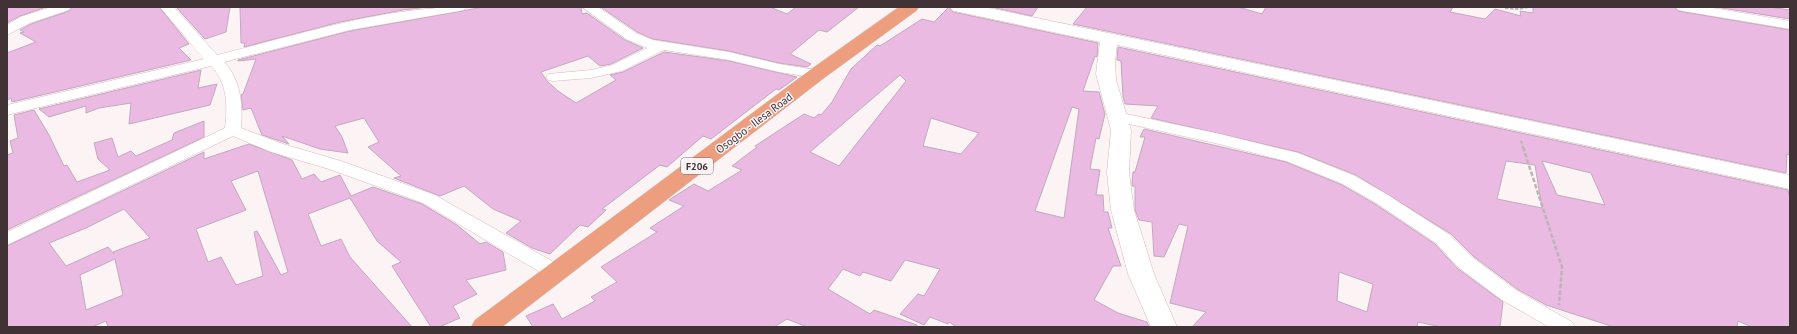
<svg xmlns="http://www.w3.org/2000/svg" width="1797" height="334" font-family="'PT Sans',sans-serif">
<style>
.building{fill:#eabae2;stroke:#c3a8bf;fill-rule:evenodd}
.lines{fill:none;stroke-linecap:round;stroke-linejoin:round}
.street-casing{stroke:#ddb7be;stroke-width:1}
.secondary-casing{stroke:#ddb7be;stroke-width:1}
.primary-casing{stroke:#d5d2d3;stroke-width:1}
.path-far1{stroke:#beb4b6;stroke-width:2;stroke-dasharray:3.5 1.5;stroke-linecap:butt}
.path{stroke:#beb4b6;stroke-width:2.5;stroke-dasharray:4.5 2;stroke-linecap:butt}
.street{fill:#fff;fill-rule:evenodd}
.secondary{fill:#fff;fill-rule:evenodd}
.primary{fill:#ec9e7f;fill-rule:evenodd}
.labels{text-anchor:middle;stroke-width:3;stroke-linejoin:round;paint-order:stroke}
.shield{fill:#fbf3f4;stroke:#796c6e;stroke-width:1}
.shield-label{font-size:10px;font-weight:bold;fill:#413235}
.street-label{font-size:11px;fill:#413235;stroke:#fbf3f4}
</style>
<rect width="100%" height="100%" fill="#fbf3f4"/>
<path class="building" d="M7,7H46L20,16L7,23Z
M72,7H159L189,44L179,48L191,60L12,102L11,98L7,100V53L36,42L20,33L24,32L20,30L31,24L69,11Z
M176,7H230L226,32L205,39Z
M240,7H428L403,10L340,22L244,47L245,43H241Z
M484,7H581L582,14L587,13L625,40L643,48L611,64L600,66L588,56L541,72L547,81L558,91L576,103L616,80L610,75L623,72L664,52L729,61L797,77L779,90L776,89L711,139L703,136L667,167L660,165L602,209L606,210L588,227L580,225L550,254L532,248L506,233L521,221L493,209L464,186L440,196L394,178L401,176L368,147L379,142L364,118L335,126L342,137L348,153L320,149L282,136L289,144L262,135L251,108L243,110L241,95L243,94L256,59L238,61V60L350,31Z
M606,7H770L787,14L796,7H859L827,32L819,30L790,54L811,64L807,67L779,63L729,51L653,39L637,32L602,8Z
M949,7L953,12L1098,43L1097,57L1095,56L1083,91L1099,92L1105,114L1099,139L1096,138L1090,169L1100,170L1096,195H1103L1104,212H1108L1112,228H1108L1121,266H1113L1094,300L1118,313L1147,322L1149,327H957L949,322L948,324L930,317L924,325L900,314L918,294L924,296L940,269L905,260L891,281L863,272L860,276L843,269L828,289L870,314L874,310L917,325V327H807L787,319L774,327H533L526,316L553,304L562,319L595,301L591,297L617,282L601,267L657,232L650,228L684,206L669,200L694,184L708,191L742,170L732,166L757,147L755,146L804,114L814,118L819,114L821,115L832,102L851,69L877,45L880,46L922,19L934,22ZM900,75L906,81L839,166L810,152ZM1072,107L1079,109L1064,218L1035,211ZM931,118L979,133L961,154L923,146Z
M991,7H1038L1032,16Z
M1087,7H1238L1262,14L1266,7H1453L1450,12L1485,19L1495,9L1521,16L1520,11L1533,13V7H1675L1678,11L1790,30V155L1787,154L1786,173L1073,24Z
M1716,7H1769L1790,10V19Z
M1118,47L1788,190L1790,199V327H1752L1738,321L1737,327H1614L1546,305L1517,289L1473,256L1451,234L1356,175L1298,152L1151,118L1158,106L1125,104L1123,97L1121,61L1117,60ZM1506,161L1535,165L1542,208L1497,199ZM1542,161L1591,173L1605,205L1557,195Z
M201,70L198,88L217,84L210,105L129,124L131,103L99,108L86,113V106L49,117L39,109Z
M34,110L49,135L64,166L67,165L77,182L110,170L98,159L94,143L112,138L118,157L131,151L136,156L172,140L174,133L204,121V137L7,230V155L13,153L10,141L18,138L14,115Z
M1144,129L1286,162L1342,185L1375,204L1435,244L1457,268L1503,302L1500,327H1441L1418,322L1417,327H1192L1206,312L1170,303L1188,226L1179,224L1164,257L1154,256L1152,222L1139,220L1135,210V186H1132V183L1133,172H1135L1145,137H1140ZM1339,272L1373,284L1367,312L1337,301Z
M249,144L292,160L302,179L314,174L321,182L340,175L351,196L373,187L422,204L457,225L480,244L486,242L503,252L506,270L466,280L477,294L453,306L460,318L439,327H431L392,266L401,262L377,241L350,198L308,214L321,246L341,239L350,257L412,327H108L106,321L92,327H7V246L204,152V159ZM258,171L288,272L281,275L257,231L254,232L263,276L236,285L221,257L208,262L196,229L246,210L231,181ZM124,209L150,238L113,252L114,254L108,247L66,266L49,243L86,228ZM115,259L123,295L86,310L80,275Z"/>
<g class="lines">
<defs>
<path id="street" d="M51,7H71L69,10L30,23L7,35V25L20,17Z
M160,7H174L217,55C298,35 382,7 466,7L464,10L459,11L350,30L224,62C241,80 243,105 241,128L283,144L341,161L435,195L564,268L567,273L564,278L557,280L550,278L423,203L329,169L271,152L233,136L7,245V232L225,128C228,106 227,82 211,66L7,115V105L204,59Z
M582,7H598L636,33L653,40L729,52L779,64L817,70L822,71L824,74L822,77L817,78L779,72L729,60L664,50L622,71L591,78L553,81L548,80L546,77L548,74L591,70L612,65L647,48L626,39Z
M1676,7H1707L1790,21V29L1683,11L1678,10Z
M1117,112L1220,134L1298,153L1355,176L1388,195L1450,235L1472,257L1516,290L1572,322L1575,327H1549L1502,300L1458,267L1436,243L1376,203L1343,184L1286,161L1219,144L1111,120L1109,117L1111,114Z"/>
<path id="secondary" d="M950,7H984L1790,175V189L1117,45L1115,62L1116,80L1131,130L1129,173L1134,210L1154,274L1177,327H1151L1128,274L1111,210L1107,173L1111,130L1096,74L1100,42L959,12L953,11Z"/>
<path id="primary" d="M899,7H919L916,11L824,78L502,327H471L475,320L810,70Z"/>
</defs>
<use href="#street" class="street-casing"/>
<use href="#secondary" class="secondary-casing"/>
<use href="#primary" class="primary-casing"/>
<path class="path-far1" d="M1505,8L1517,9L1529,7
M1521,141L1523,148"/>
<path class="path" d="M1523,147L1562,267L1559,305"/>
<use href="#street" class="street"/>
<use href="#secondary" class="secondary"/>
<use href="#primary" class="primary"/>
</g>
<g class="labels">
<rect class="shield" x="681" y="158" width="32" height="16" rx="3"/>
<g class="shield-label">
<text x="697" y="170">F206</text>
</g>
<g class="street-label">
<text transform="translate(754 123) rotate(-37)" y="4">Osogbo - Ilesa Road</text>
</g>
</g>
<rect width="1797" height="334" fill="none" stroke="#413235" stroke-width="16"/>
</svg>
